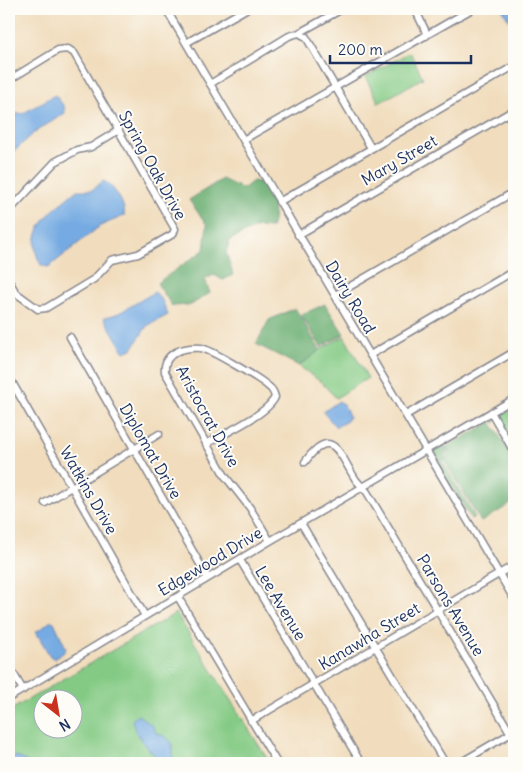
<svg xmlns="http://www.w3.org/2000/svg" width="523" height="772" font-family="Delius,sans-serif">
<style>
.green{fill:#84ca84;stroke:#507c71;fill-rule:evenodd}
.forest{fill:#6bae72;stroke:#436e68}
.water{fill:#74aae2;stroke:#486ca0}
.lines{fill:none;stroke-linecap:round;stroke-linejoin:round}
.minor-casing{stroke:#86868e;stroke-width:9}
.minor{stroke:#fff;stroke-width:6}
.labels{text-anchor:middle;stroke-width:4;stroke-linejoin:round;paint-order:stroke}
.street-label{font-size:16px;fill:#1b2f5e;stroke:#fdfcf7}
</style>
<rect width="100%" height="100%" fill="#fdfcf7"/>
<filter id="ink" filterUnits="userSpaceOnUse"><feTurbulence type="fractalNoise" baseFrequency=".02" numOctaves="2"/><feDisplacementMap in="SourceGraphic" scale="10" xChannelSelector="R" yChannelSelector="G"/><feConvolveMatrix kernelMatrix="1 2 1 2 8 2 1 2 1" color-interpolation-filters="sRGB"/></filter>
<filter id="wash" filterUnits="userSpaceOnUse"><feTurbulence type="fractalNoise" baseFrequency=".0096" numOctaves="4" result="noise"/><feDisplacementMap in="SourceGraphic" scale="20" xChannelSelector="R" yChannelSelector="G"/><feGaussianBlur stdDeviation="1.12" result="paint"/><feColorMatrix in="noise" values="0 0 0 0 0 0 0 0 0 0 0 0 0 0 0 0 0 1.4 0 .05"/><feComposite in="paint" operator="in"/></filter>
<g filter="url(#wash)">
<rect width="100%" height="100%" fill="#f1ddbd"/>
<path class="green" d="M410,52L423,78L379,103L365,77Z
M344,336L368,378L336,398L321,382L299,366L314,353Z
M514,407V432L508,436L498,416Z
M176,613L270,763H9V711ZM42,700H72V730H42Z"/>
<path class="forest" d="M222,179L243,189L253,181L261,182C271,201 278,207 271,228L257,227L230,240L226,252L233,275L223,280L214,275L205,279L210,293L191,305L172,306L157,283L204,250L207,225L189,200Z
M325,304L344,334L321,347L301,315Z
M295,308L320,350L299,366L256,344L269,320Z
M514,402V404L497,414L495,423L490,419L444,445L447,453L442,461L475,517L471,519L429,450Z
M491,422L514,459V502L481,522L444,460L449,454L446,447Z"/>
<path class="water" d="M502,9H512L514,28Z
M55,95L64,106L65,113L35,132L9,156V116L19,113L22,114Z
M103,181C113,184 127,206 124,216L100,226L50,266L47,267L41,265C22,231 53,210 77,190H92Z
M155,292L162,300L168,315L147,326L132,349L124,352L104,318L119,313Z
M339,401L344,405L349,416L347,421L336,427L323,412Z
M51,621L54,622L66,648L64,652L55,659L50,656L36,632Z
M138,715L153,726L156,733C175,739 174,746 172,763H162C151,751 135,737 132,720Z
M15,756L30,763H9V761Z"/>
</g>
<g filter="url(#ink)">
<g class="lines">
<defs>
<path id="minor" d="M166,9L514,599
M415,9L425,30L426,36
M299,33L306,37L371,148
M186,43L246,9
M9,80L58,50L68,49L74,53L175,229L173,234L138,254L112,260L94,279L46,308L38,309L16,293L9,281
M210,84L289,36L299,33L342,9
M243,140L472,9
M279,202L514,66
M9,211L55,162L77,150L91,147L119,130
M298,235L514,110
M335,295L514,192
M70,337L208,578
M370,355L514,271
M9,377L145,616
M491,412L514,452
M406,415L514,352
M206,444C223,434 268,414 275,397C274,393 272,389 269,387C262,380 210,349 201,348C184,347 163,352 165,372L225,476L250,508L270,541
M305,462C333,423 340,456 356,480C359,484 364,488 367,492L514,739
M45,503L159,434
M301,523L445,763
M240,560L361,763
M178,597L277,763
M9,666L23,690
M9,698L270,541L514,399
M251,721L514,565
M460,763L513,732"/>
</defs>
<use href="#minor" class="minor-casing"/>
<use href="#minor" class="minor"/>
</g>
</g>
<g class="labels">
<g class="street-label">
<text transform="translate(399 160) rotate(-30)" y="6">Mary Street</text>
<text transform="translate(153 165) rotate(61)" y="6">Spring Oak Drive</text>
<text transform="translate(351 297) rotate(59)" y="6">Dairy Road</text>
<text transform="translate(208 416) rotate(61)" y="6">Aristocrat Drive</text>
<text transform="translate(151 451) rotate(60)" y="6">Diplomat Drive</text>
<text transform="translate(89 490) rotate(60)" y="6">Watkins Drive</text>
<text transform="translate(210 561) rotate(-31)" y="6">Edgewood Drive</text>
<text transform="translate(281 603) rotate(59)" y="6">Lee Avenue</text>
<text transform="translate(451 605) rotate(59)" y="6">Parsons Avenue</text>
<text transform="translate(369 636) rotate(-31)" y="6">Kanawha Street</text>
</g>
</g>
<rect width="523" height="772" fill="none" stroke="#fdfcf7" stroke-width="30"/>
<g transform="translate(58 714) rotate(149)"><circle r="24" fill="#fdfcf7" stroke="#a3aaba"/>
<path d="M0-4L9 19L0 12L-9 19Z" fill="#c8321e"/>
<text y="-8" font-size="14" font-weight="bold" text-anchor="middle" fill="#1b2f5e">N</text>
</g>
<path d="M330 55v8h141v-8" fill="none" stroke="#1b2f5e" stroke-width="2.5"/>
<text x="338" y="55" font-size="15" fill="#1b2f5e" stroke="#fdfcf7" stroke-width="4" paint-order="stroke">200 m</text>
</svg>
